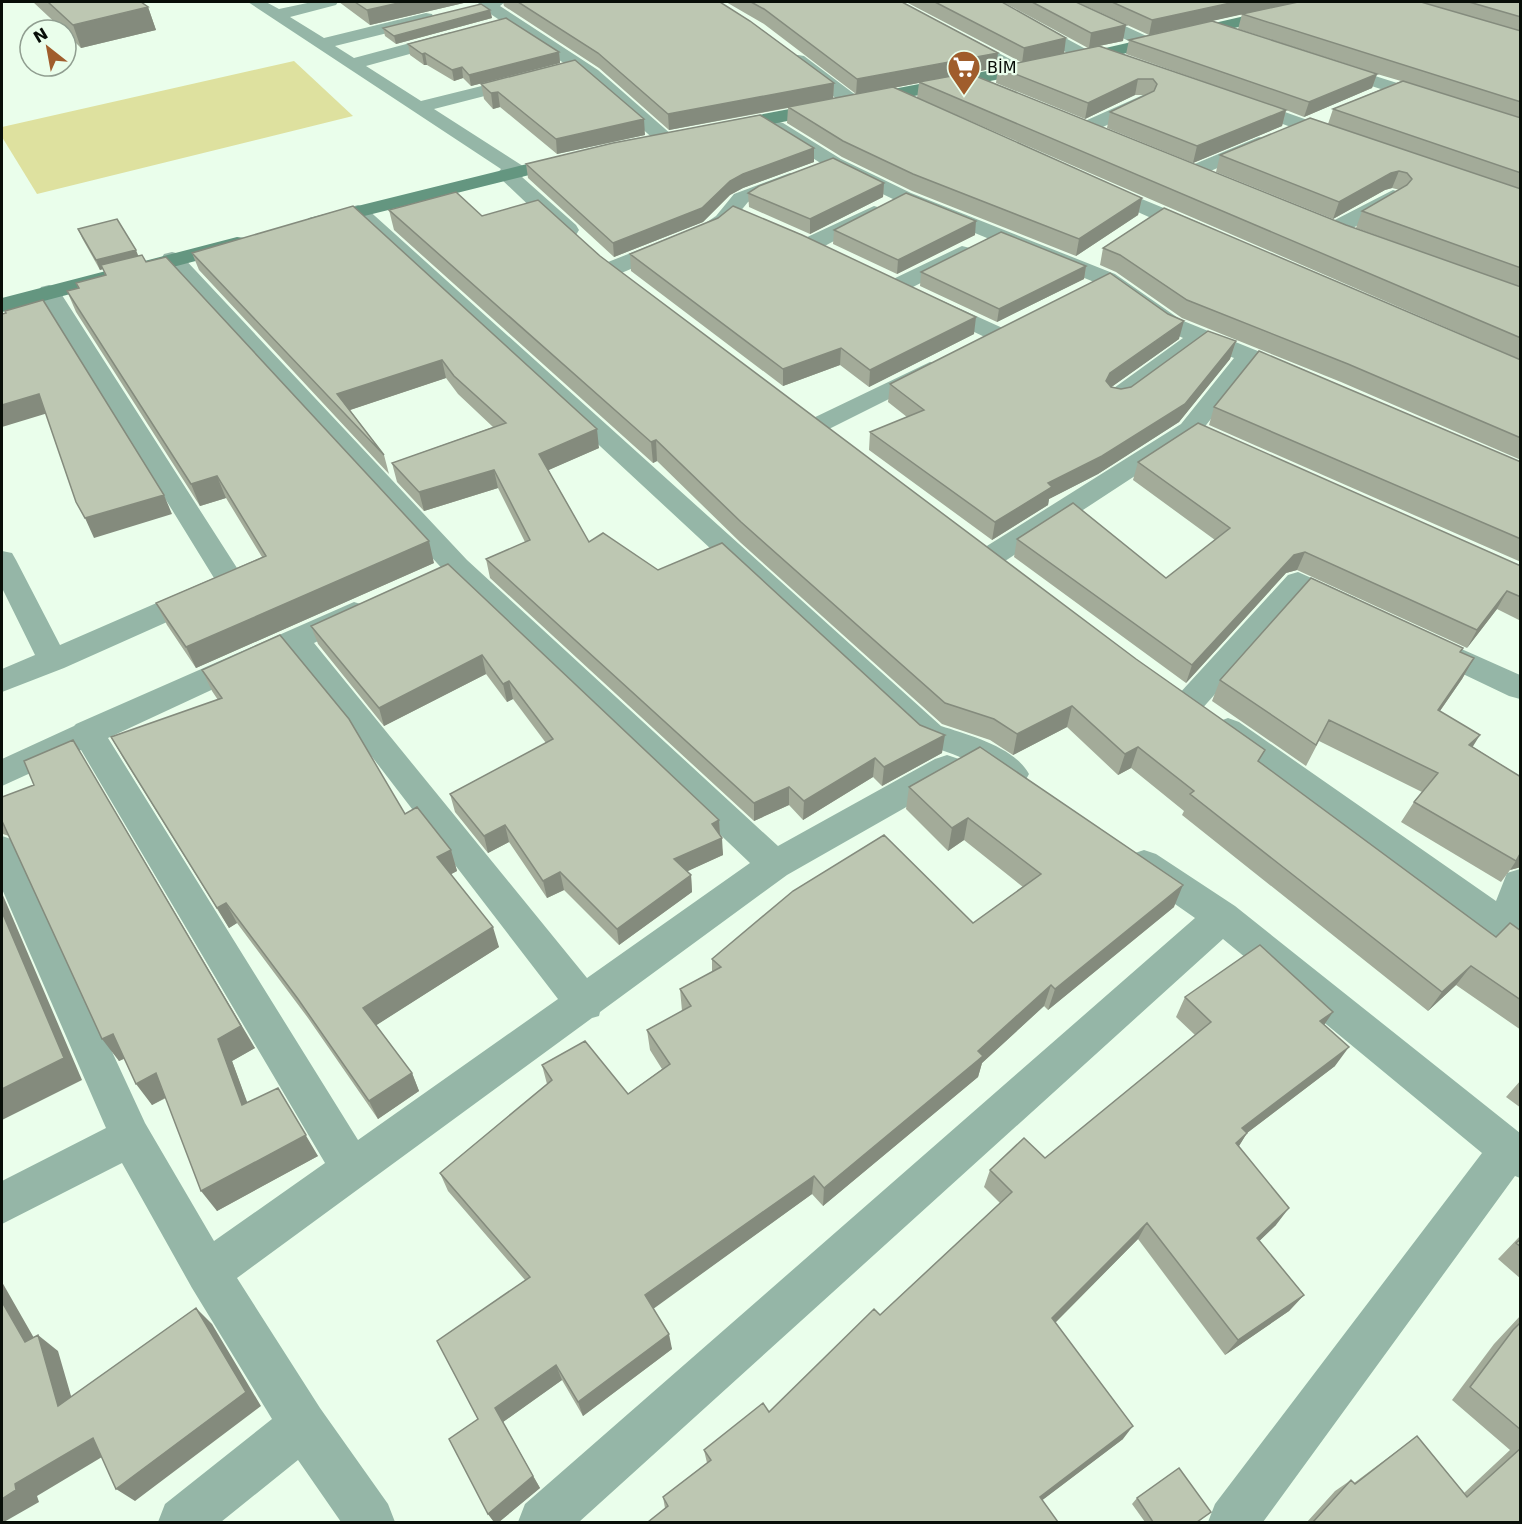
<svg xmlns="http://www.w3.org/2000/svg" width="1522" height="1524" font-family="'DejaVu Sans',sans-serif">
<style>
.green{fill:#dee19f}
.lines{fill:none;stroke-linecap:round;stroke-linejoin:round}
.minor{fill:#95b6a7;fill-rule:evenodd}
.secondary{fill:#649680;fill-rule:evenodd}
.wall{fill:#a3ab99}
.shaded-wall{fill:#848b7d}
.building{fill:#bdc7b2;stroke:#848b7d;stroke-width:1.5}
.labels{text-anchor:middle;stroke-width:4.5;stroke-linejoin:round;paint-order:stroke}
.far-poi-label{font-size:16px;fill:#080e08;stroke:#eafeeb;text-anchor:start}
</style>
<rect width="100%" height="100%" fill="#eafeeb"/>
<path class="green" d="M294,61L353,116L37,194L2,137V127Z"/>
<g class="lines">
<path class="minor" d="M248,2H266L279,9L312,2H338L336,5L290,17L324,38L426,13L432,14L434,18L432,22L335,46L354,58L451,32L457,33L459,37L457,41L366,66L421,101L526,75L532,76L535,80L532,84L434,109L526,168L529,172L522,177L576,225L579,230L576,235L568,236L560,235L500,178L497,174L501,169Z
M480,2H505L500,6L598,70L672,135L675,139L672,143H658L586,78L480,7L478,4Z
M883,2H902L1025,67L1028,71L1025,75H1013L885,5Z
M980,2H999L1093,53L1096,57L1093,61H1081Z
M1053,2H1073L1153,39L1156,43L1153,47H1141L1055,5Z
M798,55L804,56L861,99L863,103L861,107H847L792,64L789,60L792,56Z
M1331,62L1520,122V134L1325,71L1322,67L1325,63Z
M1143,95L1150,97L1152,101L1150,105L1090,133H1076L1073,129L1076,125Z
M1242,97L1347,134L1350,138L1347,142H1333L1235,107L1233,103L1235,99Z
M776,121L783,123L841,159L911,193L1115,274L1181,320L1305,370L1308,375L1305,380L1296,382L1287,380L1253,366L1199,434L1002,563L992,565L982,563L978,556L982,549L1181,424L1234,358L1203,346L1125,403L1116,405L1107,403L1104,398L1107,393L1183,338L1165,330L1099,284L897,201L827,167L769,131L767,127L769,123Z
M1259,137L1266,139L1269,143L1266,147L1199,176H1185L1182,172L1185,168Z
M790,173L797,175L800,179L797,183L748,202L730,224L718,232L619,274L611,276L603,274L600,269L603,264L704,224L716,216L734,194Z
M1098,181L1205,225L1208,230L1205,235L1197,236L1189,235L1091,191L1088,187L1091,183Z
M1393,190L1400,192L1403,196L1400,200L1343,234L1335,235L1327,234L1324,229L1327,224Z
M358,205L365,207L941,726C969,735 1014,747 1029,774L1024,783C997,791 986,769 964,759C950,752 934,748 919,742L351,215L348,211L351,207Z
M874,206L881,208L884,212L881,216L819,249L811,250L803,249L800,244L803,239Z
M962,246L970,248L973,253L970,258L905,291L897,293L889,291L886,286L889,281Z
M172,252L180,254L467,560L778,846L935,759L947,755L959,759L964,768L959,777L787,875L600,1012L599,1016L592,1018L237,1278L320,1408L388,1504L395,1522H341L298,1460L221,1522H158L165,1504L272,1419L192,1288L122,1163L2,1224V1181L106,1128L2,889V836L14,840L145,1123L214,1241L325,1163L81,750L2,786V759L74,726L76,724L354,602L364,605L369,612L364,619L314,643L587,978L750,863L447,574L164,264L161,259L164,254ZM289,654L366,749L558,999L358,1140L108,738Z
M49,285L57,287L60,292L246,582L241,589L64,668L2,692V669L35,655L2,588V551L12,553L16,560L60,645L214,578L38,292L41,287Z
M934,297L1007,330L1011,335L1007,340L999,342L991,340L926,309L923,304L926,299Z
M930,362L939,364L942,369L939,374L825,431L816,434L807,431L803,426L807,421Z
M1298,572L1356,598L1361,605L1356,612L1346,615L1336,612L1302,596L1200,711L1189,714L1178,711L1173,703L1178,695L1288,575Z
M1430,635L1520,675V699L1509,696L1419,653L1415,646L1419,639Z
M1228,718L1239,722L1496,901L1507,873L1520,869V953L1507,949L1217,738L1212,730L1217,722Z
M1144,850L1156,854L1235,906L1520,1133V1178L1515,1176L1263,1522H1208L1215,1504L1482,1153L1223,939L579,1522H518L525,1504L1195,918L1132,874L1126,864L1132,854Z"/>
<path class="secondary" d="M1306,2H1333L1325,7L1101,59L722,134L715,132L713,128L715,124L722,122L1101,49Z
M571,153L578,155L581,159L578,163L316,228L309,226L305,222L309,218Z
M237,237L245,238L248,243L245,248L2,312V298Z"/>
</g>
<path class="wall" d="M33,2H141L148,7L156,30L81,48L66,33V30H63Z
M339,2H468L370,25Z
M503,2H720L834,83L833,99L856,94L764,24L726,2H902L996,68L969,73L1346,225L1422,252L1356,228L1362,211L1400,190L1392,188L1385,190L1333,219L1216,172L1220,155L1328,124L1333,109L1401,81L1377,74L1372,88L1304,117L1286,110L1282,126L1193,163L1107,128L1110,112L1147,95H1135L1085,119L996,83L998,67L1021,62L906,2H1002L1064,53L1088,48L1003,2H1076L1123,41L1099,46L1258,101L1126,54L1129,40L1359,68L1238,29L1242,14L1149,35L1077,2H1521V360L917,98L919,83L893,88L1142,198L1138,215L1076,256L912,191L842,157L787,123L788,108L669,130L599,68L504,6Z
M490,10L492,18L396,44L385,36L383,28Z
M408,44L559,52L560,63L471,86L463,78L454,81L427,65H424L410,55Z
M481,84L645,135L557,154L500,107L493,109L484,99Z
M814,162L743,188L730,195L703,222L614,257L528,178L526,164Z
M884,183L883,197L810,234L749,207L748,193Z
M353,206L599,448L548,470L589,542L658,570L942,753L882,786L873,777L803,820L789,805L754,821L490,578L486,559L525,542L498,488L424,511L397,482L392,463L493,427L458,394L446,378L350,410L384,455L389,474L199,270L192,253Z
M389,210L482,216L600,256L1260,762L1496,937L1521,931V1030L1456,985L1428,1011L1182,815L1184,811L1131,768L1118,775L1067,727L1013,755L990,740L942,724L741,543L657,461L653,463L394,230Z
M78,229L138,255L146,262L434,563L196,668L167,625L156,603L262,557L226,498L200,506L76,312L67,291L78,288L76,283L105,275L103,269L100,270L82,238Z
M834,230L975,235L897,274L833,244Z
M1103,248L1521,360V460L1341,382L1182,318L1116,272L1100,265Z
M630,254L974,334L869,387L840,365L783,386L631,271Z
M1086,266L1084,279L997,322L920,286L921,272Z
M1179,339L1111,387L1121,389L1131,387L1236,341L1230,359L1179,422L1098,474L1049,499L1048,505L992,540L869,450L870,432L907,417L888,402L890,384Z
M1214,407L1521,462V562L1209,425Z
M1138,462L1521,566V621L1497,609L1467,648L1297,570L1286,573L1186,683L1014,557L1017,539L1166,578L1215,540L1133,480Z
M448,564L719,820L720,835L723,855L687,871L691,875L692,892L619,945L564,890L547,898L509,842L488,853L455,812L450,794L546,743L513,699L507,702L486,674L384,726L318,644L311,626Z
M1460,652L1474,658L1462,679L1440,711L1473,747L1521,777V867L1510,870L1501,882L1401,822L1414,802L1422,792L1319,741L1306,766L1212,701L1220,680Z
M202,670L405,814L451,850L457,871L451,874L499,947L376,1025L412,1073L419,1091L378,1119L308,1018L237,923L229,928L123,758L111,737L218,700L212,691Z
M909,787L1174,907L1048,1010L1044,1006L982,1063L978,1077L823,1206L812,1194L653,1308L672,1349L583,1416L562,1380L503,1422L540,1488L499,1522H494L488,1514L478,1419L525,1280L448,1191L440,1173L547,1084L542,1065L628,1094L662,1069L650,1050L647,1030L682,1011L680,989L712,972V959L973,923L1023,887L964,840L948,851L906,809Z
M2,797L255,1048L232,1061L247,1103L318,1156L217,1211L166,1098L152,1105L124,1059L119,1061L9,836L3,834L2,835Z
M1185,997L1324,1025L1335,1066L1247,1133L1238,1147L1276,1225L1259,1241L1304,1295L1289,1311L1225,1355L1138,1239L1055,1323L1123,1439L1042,1500L665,1508L663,1497L707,1463L704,1450L769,1412L880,1315L1000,1203L984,1187L990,1170L1045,1158L1195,1035L1176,1017Z
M1521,1080V1108L1506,1097Z
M1521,1235V1279L1498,1259Z
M1521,1315V1522H1307L1335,1491L1351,1480L1354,1483L1417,1436L1464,1493L1510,1450L1452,1400L1494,1344Z
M1137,1498L1211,1512L1198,1522H1145L1132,1504Z"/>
<path class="shaded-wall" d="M403,2H468L370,25L367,10Z
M1235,2H1298L1149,35L1152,20Z
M148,7L156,30L81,48L73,25Z
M490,10L492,18L396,44L394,36Z
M1126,25L1123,41L1089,48L1091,33Z
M1066,38L1064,54L1022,63L1024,48Z
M559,52L560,63L471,86L469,75Z
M425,53L427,65H424L422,54Z
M998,53L996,68L856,95L857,79Z
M462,67L463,78L454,81L452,70Z
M1377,74L1372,88L1304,117L1309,102Z
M1138,79L1135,95L1085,119L1088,103Z
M834,83L833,99L669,130L668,114Z
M498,92L500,107L493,109L491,93Z
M1286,110L1282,126L1193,163L1197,146Z
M644,119L645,135L557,154L556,139Z
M814,148V162L743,188L730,195L703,222L614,257L613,243L743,174Z
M1399,171L1392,188L1385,190L1333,219L1339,202L1391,173Z
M884,183L883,197L810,234V219Z
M1142,198L1138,215L1076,256L1079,239Z
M976,221L975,235L897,274L898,260Z
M136,250L140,260L101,265L103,269L100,270L96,260Z
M1086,266L1084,279L997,322L999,309Z
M976,317L974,334L869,387L870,370Z
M1184,321L1179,339L1106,391V381L1110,373Z
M1236,341L1230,359L1179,422L1098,474L1049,499L1048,505L992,540L995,522Z
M841,348L840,365L783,386V369Z
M442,360L446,378L344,412L337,394Z
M39,394L48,413L2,427V405Z
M597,429L599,448L542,473L539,454Z
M656,440L657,461L653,463L651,442Z
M494,470L498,488L424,511L419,492Z
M217,476L226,498L200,506L191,484Z
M164,495L172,514L94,538L85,518Z
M429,541L434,563L196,668L186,647Z
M1305,552L1297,570L1286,573L1186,683L1192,665L1294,555Z
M1507,591L1497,609L1467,648L1477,630Z
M482,655L486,674L384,726L379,708Z
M1474,658L1462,679L1426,731L1438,710Z
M509,681L513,699L507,702L503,684Z
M1072,706L1067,727L1013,755L1017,734Z
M945,735L942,753L882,786L884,767Z
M1480,735L1467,756L1469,745Z
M73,740L255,1048L232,1061L256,1126L242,1105Z
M1138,747L1131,768L1118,775L1125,754Z
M875,758L873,777L803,820L804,801Z
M789,787V805L754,821V803Z
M968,818L964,840L948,851L952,828Z
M719,820L720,837L712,824Z
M505,825L509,842L488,853L484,836Z
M722,838L723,855L675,877L674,859Z
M451,850L457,871L444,878L437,857Z
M1521,851V867L1510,870L1516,861Z
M560,872L564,890L547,898L543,881Z
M691,875L692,892L619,945L617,929Z
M1183,885L1174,907L1048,1010L1055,989Z
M2,893L82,1080L2,1120Z
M226,903L237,923L229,928L217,908Z
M493,927L499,947L372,1028L363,1008Z
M1471,966L1456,985L1428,1011L1442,992Z
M1051,985L1044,1006L982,1063L978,1077L823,1206L824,1188Z
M1333,1012L1320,1031V1021Z
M113,1034L129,1056L119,1061L102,1039Z
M1349,1047L1335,1066L1247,1133L1236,1151L1224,1161L1242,1128Z
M156,1073L172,1094L152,1105L136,1084Z
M412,1073L419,1091L378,1119L369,1101Z
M278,1088L318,1156L217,1211L201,1191Z
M814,1176L812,1194L649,1312L645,1295Z
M1289,1208L1276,1225L1245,1255L1257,1238Z
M1147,1223L1138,1239L1044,1334L1052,1318Z
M2,1282L42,1352L38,1335L58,1351L78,1420L58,1406L25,1342L2,1302Z
M1304,1295L1289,1311L1225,1355L1238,1340Z
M196,1308L212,1324L261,1406L135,1501L116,1489Z
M669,1334L672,1349L583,1416L578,1402Z
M556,1365L562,1380L503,1422L495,1408Z
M1133,1426L1123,1439L1032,1508L1040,1497Z
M93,1438L112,1451L37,1496L39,1502L4,1522H2V1499L15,1484Z
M533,1476L540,1488L499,1522H494L488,1514Z"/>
<path class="building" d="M48,2H141L148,7L73,25Z
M355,2H403L367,10Z
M518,2H720L750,21L834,83L668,114L598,53Z
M751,2H902L998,53L857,79L764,9Z
M935,2H1002L1066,38L1024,48Z
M1032,2H1076L1126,25L1091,33Z
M1112,2H1235L1152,20Z
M1298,2H1421L1521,31V102L1242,14Z
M1469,2H1521V17Z
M481,4L490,10L394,36L383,28Z
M506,18L559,52L469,75L462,67L452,70L425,53L422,54L408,44Z
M1212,21L1377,74L1309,102L1129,40Z
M1099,46L1286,110L1197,146L1110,112L1154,91L1157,84L1153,79H1138L1088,103L998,67Z
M575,60L644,119L556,139L498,92L491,93L481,84Z
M968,73L1346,225L1521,287V338L919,82Z
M1403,81L1521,118V173L1333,109Z
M893,87L1142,198L1079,239L913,174L843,141L788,107Z
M760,115L814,148L743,174L730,181L702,208L613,243L526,164L613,143Z
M1310,118L1521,189V268L1362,211L1407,185L1412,179L1407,173L1399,171L1391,173L1339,202L1220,155Z
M833,158L884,183L810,219L748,193L759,186Z
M456,192L482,216L538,200L600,256L1136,659L1265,750L1258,761L1496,937L1510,923L1521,931V1000L1471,966L1442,992L1190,794L1194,791L1138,747L1125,754L1072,706L1017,734L994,719L945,703L741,522L656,440L651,442L389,210Z
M906,193L976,221L898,260L834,230Z
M353,206L597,429L539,454L589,542L603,533L658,570L722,543L920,725L945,735L884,767L875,758L804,801L789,787L754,803L486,559L530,540L494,470L419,492L392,463L506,423L454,376L442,360L337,394L384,455L192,253Z
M733,206L802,235L976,317L870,370L841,348L783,369L630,254L718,218Z
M1164,208L1521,360V438L1348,364L1187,300L1120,255L1103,248Z
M117,219L136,250L96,260L78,229Z
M1001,232L1086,266L999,309L921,272Z
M142,255L146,262L166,257L429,541L186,647L156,603L266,556L217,476L191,484L67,291L79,288L76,283L106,275L101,265Z
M1110,273L1168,314L1184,321L1110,373L1106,381L1111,387L1121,389L1131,387L1208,331L1236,341L1185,404L1102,456L1048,483L1052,487L995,522L870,432L924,410L890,384Z
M43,300L164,495L85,518L76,502L39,394L2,405V314L6,313L5,311Z
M1259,351L1521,462V539L1214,407Z
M1198,423L1521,566V597L1507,591L1477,630L1305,552L1294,555L1192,665L1017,539L1073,503L1166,578L1230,528L1138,462Z
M448,564L719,820L712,824L722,838L674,859L691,875L617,929L560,872L543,881L505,825L484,836L450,794L553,739L509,681L503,684L482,655L379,708L311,626Z
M1311,578L1463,648L1460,652L1474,658L1438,710L1480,735L1469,745L1521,777V852L1516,861L1414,802L1438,773L1329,720L1316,745L1220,680Z
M280,635L349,719L405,814L417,807L451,850L437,857L493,927L363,1008L412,1073L369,1101L298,999L226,903L217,908L111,737L222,698L202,670Z
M73,740L241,1026L218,1039L242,1105L278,1088L306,1135L201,1191L156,1073L136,1084L113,1034L102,1039L2,821V797L34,785L24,761Z
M980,747L1183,885L1055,989L1051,985L978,1051L983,1056L824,1188L814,1176L645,1295L669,1334L578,1402L556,1365L495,1408L533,1476L488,1514L449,1439L478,1419L437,1341L530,1277L440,1173L552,1080L542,1065L585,1041L628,1094L670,1064L647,1030L691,1006L680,989L721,967L712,959L793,891L884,835L973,923L1041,874L968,818L952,828L909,787Z
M2,912L64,1058L2,1089Z
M1260,945L1333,1012L1320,1021L1349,1047L1242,1128L1247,1133L1236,1143L1289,1208L1257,1238L1304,1295L1238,1340L1147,1223L1052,1318L1133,1426L1040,1497L1058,1522H648L668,1506L663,1497L711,1460L704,1450L763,1403L769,1412L874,1309L880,1315L1012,1192L990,1170L1024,1138L1045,1158L1211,1022L1185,997Z
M1521,1239V1247L1516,1243Z
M2,1302L25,1342L38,1335L58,1406L196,1308L246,1392L116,1489L93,1438L15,1484L16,1490L2,1499Z
M1521,1322V1430L1470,1387L1513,1330Z
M1417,1436L1467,1497L1521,1448V1522H1313L1351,1480L1355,1484Z
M1179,1468L1211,1512L1197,1522H1153L1137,1498Z"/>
<defs>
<symbol id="supermarket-pin" viewBox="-11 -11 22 30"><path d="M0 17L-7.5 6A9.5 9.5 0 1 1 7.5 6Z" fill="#a05d2c" stroke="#eafeeb"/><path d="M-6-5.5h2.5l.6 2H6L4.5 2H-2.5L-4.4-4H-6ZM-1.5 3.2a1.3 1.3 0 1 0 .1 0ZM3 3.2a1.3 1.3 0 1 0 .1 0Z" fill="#fff"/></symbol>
</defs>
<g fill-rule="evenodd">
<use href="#supermarket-pin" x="945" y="48" width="38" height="52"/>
</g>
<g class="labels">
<g class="far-poi-label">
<text x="987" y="73">BİM</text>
</g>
</g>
<rect width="1522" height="1524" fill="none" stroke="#080e08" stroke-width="6"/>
<g transform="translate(48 48) rotate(329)"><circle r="28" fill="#eafeeb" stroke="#909e90" stroke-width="1.5"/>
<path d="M0-4.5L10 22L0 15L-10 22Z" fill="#a05d2c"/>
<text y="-9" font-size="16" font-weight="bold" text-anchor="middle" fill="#080e08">N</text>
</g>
</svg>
